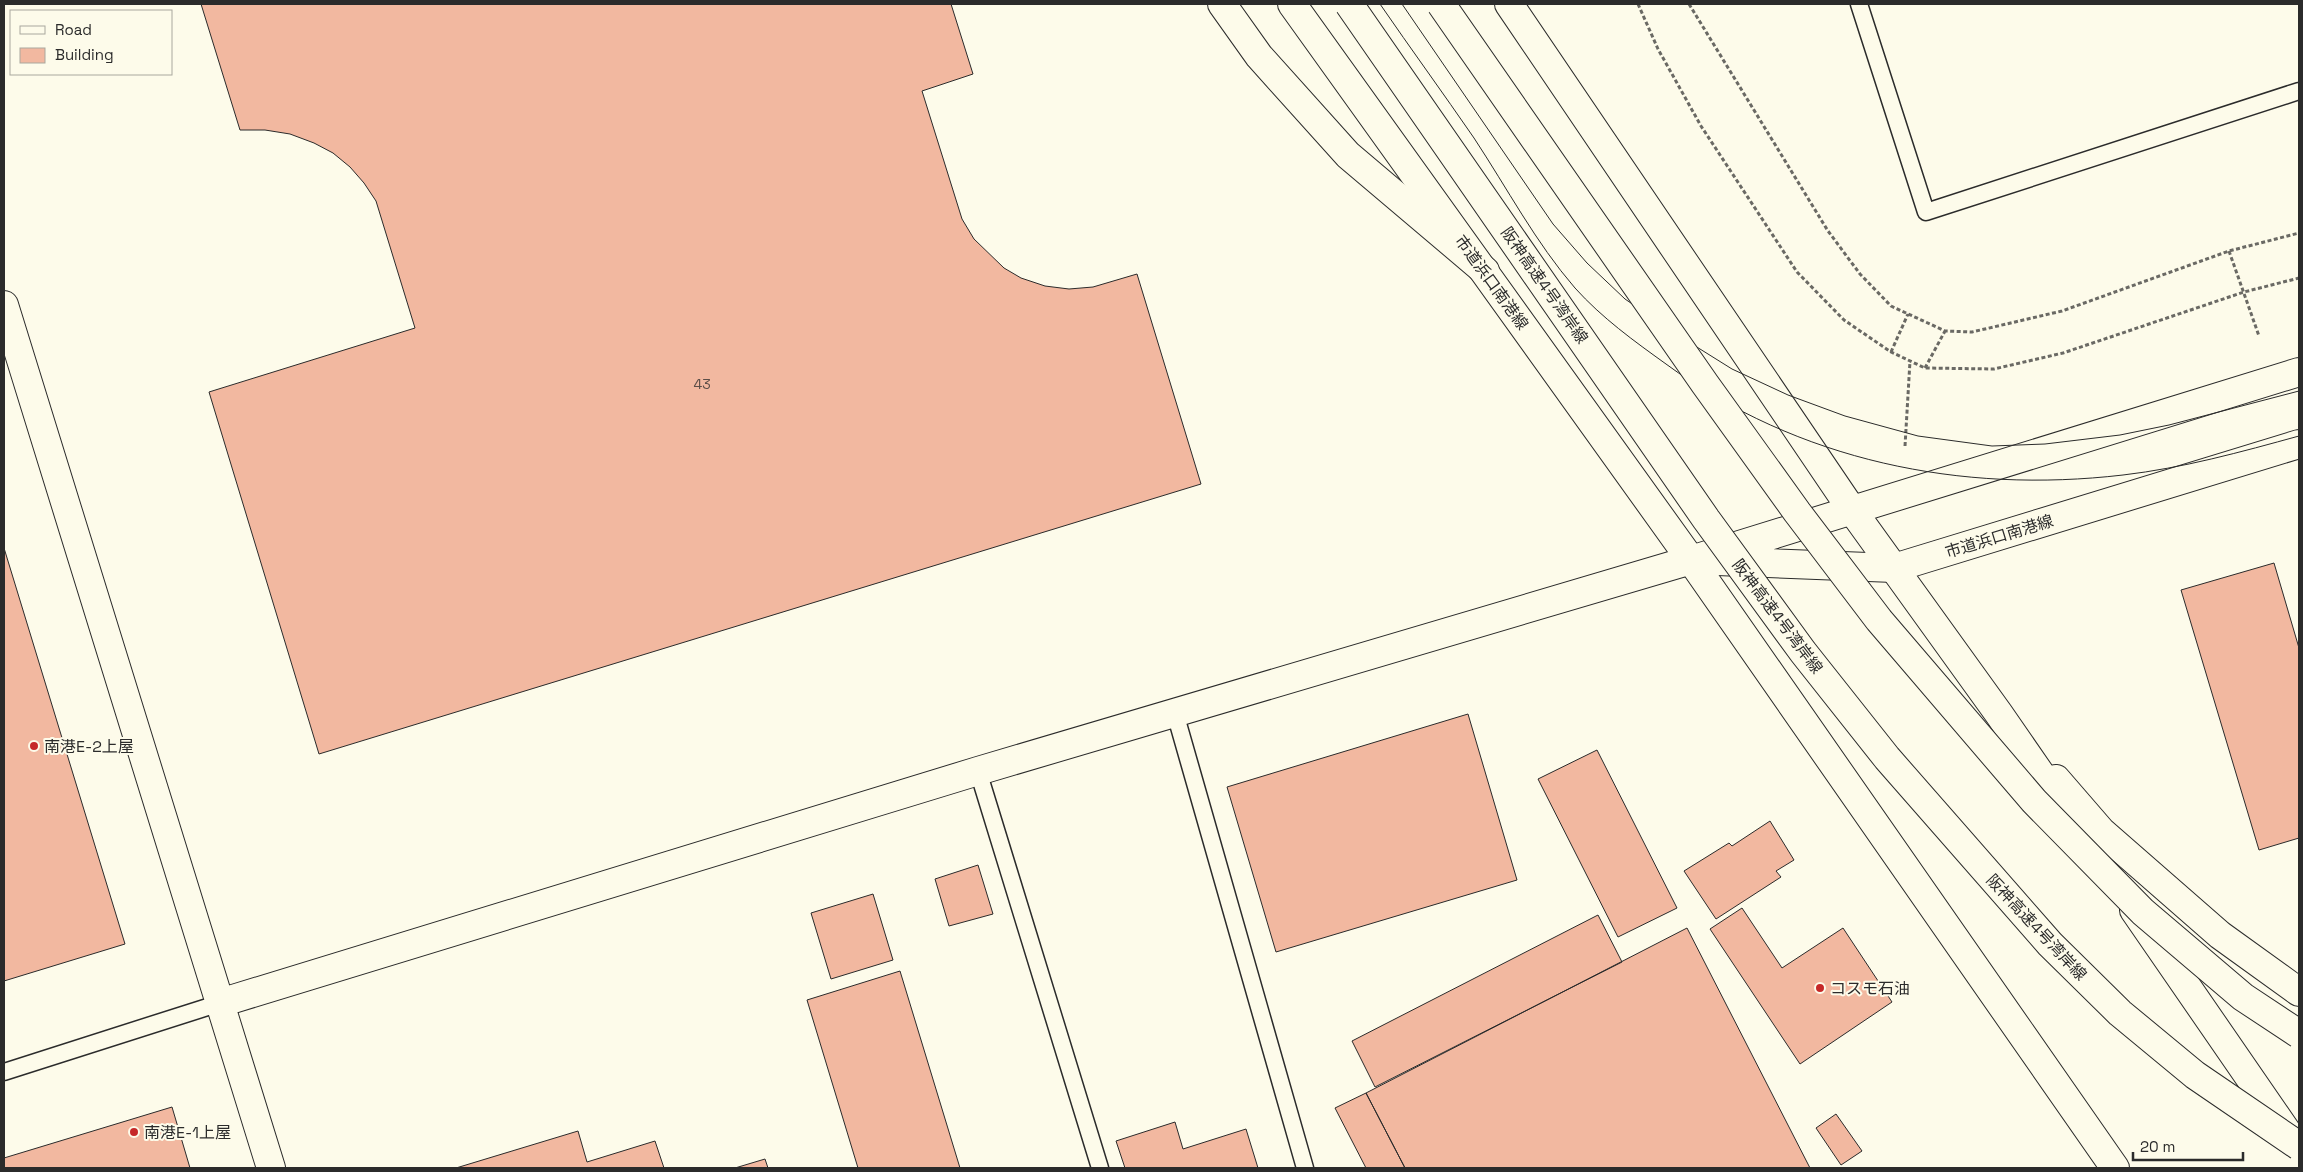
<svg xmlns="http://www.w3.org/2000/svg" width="2303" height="1172" font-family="'Space Grotesk','Noto Sans JP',sans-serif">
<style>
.building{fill:#f2b8a0;stroke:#2b2b2b}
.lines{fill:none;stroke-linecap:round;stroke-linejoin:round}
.lane-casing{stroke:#2b2b2b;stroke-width:19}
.street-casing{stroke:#2b2b2b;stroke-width:30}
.secondary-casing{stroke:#2b2b2b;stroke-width:30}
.primary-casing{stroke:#2b2b2b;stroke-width:30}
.highway-casing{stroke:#2b2b2b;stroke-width:30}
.path{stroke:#6a6964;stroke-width:3;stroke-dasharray:4 2.5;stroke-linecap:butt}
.lane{stroke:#fdfbea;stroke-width:16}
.street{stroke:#fdfbea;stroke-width:28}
.secondary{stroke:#fdfbea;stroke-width:28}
.primary{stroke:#fdfbea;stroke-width:28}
.highway{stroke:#fdfbea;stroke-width:28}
.tram{stroke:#2b2b2b;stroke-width:1}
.highway-bridge-casing{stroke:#2b2b2b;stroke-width:30;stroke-linecap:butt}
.highway-bridge{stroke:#fdfbea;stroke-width:28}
.poi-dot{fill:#c62828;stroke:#fdfbea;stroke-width:2}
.labels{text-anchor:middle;stroke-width:4;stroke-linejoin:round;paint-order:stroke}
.number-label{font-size:14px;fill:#5d4e48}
.street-label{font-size:16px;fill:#2b2b2b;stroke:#fdfbea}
.poi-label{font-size:16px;fill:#2b2b2b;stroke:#fdfbea;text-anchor:start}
</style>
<rect width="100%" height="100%" fill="#fdfbea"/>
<path class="building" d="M201,4H951L973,74L922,91L962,219L974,239L1004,268L1021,278L1045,286L1069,289L1093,287L1137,274L1201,484L319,754L209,392L415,328L376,201L364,183L350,167L333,153L314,143L290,134L265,130H240Z
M4,548L125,944L4,981Z
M2274,563L2299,648V838L2259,850L2181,590Z
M1468,714L1517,880L1276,952L1227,787Z
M1597,750L1677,908L1618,937L1538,779Z
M1770,821L1794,860L1776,871L1781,877L1716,919L1684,871L1729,843L1732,846Z
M978,865L993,914L949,926L935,879Z
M873,894L893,960L831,979L811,913Z
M1742,908L1782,968L1843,928L1892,1002L1800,1064L1710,929Z
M1598,915L1622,962L1375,1087L1352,1041Z
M1687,928L1810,1168H1405L1366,1093Z
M900,971L960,1168H858L807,1000Z
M1366,1093L1405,1168H1366L1335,1108Z
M172,1107L190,1168H4V1158Z
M1836,1114L1862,1151L1841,1165L1816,1128Z
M1175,1122L1183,1149L1246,1129L1258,1168H1125L1116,1141Z
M578,1131L587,1162L655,1141L664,1168H456Z
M765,1159L768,1168H735Z"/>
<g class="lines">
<defs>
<path id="lane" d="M1859,4L1926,212L2299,91
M1175,713L1305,1168
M978,771L1100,1168
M4,1072L220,1003"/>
<path id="street" d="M2056,779L2101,831L2220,935L2299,992"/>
<path id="secondary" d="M4,305L271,1168
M1852,510L1999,714L2093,850
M2134,910L2294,1142
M220,1003L978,771L1691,560L2115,1168"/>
<path id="primary" d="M1292,4L1691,560
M1509,4L1852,510
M1691,560L2299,372
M1717,561L1894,568L2299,444"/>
<path id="highway" d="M1222,4L1259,56L1348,155L1485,271"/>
</defs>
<use href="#lane" class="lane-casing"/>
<use href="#street" class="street-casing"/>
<use href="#secondary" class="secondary-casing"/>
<use href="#primary" class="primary-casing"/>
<use href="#highway" class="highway-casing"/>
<path class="path" d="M1638,4L1658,49L1701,126L1797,272L1844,320L1891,352L1925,368L1994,369L2063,353L2244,292L2299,278
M1689,4L1828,231L1860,274L1891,306L1945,331L1972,332L2062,311L2229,251L2299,233
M2229,251L2259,336
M1891,352L1908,314
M1925,368L1945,331
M1905,446L1910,361"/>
<use href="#lane" class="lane"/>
<use href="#street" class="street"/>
<use href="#secondary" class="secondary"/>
<use href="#primary" class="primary"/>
<use href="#highway" class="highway"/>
<path class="tram" d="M1380,4C1411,49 1443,93 1474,138C1507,188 1536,243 1575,288C1602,318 1634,341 1666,364C1798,461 1961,494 2123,475C2183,468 2241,452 2299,436
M1402,4L1553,224L1587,263L1625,299L1676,334L1732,369L1788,395L1845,416L1918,436L1992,446L2045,444L2120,435L2169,425L2299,391"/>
<defs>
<path id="highway-bridge" d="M1349,4L1706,519L1803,652L1887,758L2050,944L2120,1013L2195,1075L2299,1146
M1441,4L1705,384L1797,512L1879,620L2034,801L2143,912L2243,997L2299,1034"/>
</defs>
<use href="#highway-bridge" class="highway-bridge-casing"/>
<use href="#highway-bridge" class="highway-bridge"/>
</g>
<g class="poi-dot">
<circle cx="34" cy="746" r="5"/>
<circle cx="1820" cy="988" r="5"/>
<circle cx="134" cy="1132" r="5"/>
</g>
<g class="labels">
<g class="number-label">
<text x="702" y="389">43</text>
</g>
<g class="street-label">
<text transform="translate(1492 282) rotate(54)" y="6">市道浜口南港線</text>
<text transform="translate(1545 285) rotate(55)" y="6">阪神高速4号湾岸線</text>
<text transform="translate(1999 536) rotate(-17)" y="6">市道浜口南港線</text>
<text transform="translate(1778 616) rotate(53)" y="6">阪神高速4号湾岸線</text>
<text transform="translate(2037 927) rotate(47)" y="6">阪神高速4号湾岸線</text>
</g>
<g class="poi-label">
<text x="44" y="752">南港E-2上屋</text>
<text x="1830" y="994">コスモ石油</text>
<text x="144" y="1138">南港E-1上屋</text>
</g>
</g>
<rect width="2303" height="1172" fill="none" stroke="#2b2b2b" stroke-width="10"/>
<rect x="10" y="10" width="162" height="65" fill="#fdfbea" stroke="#a9a89e"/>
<rect x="20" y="26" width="25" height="8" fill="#fdfbea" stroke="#a9a89e"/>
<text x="55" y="35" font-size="15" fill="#2b2b2b">Road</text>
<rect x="20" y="48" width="25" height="15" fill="#f2b8a0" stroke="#a9a89e"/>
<text x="55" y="60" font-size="15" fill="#2b2b2b">Building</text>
<path d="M2133 1152v8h110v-8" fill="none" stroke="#2b2b2b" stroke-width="2.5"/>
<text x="2140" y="1152" font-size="15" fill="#2b2b2b" stroke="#fdfbea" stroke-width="4" paint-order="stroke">20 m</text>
</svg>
